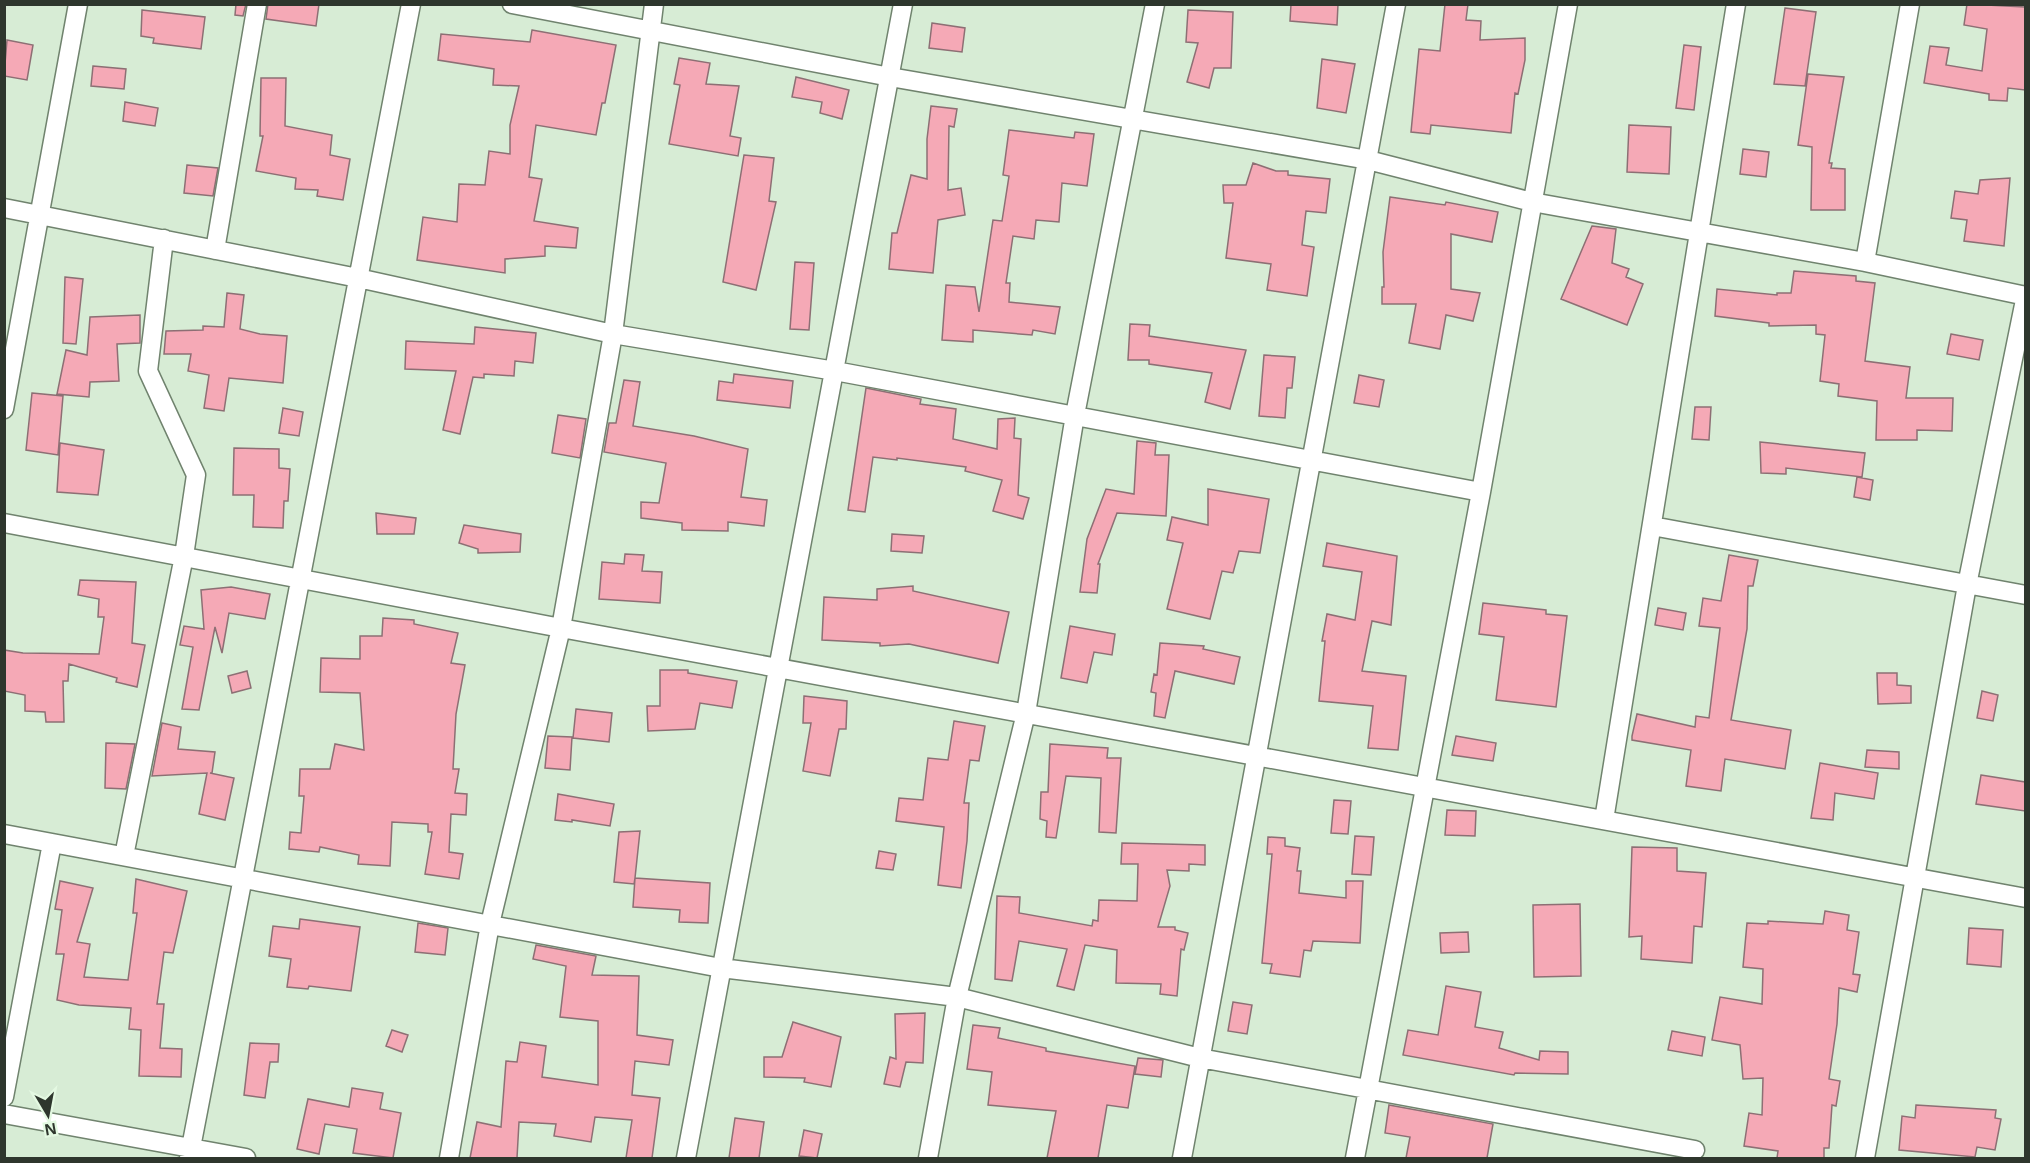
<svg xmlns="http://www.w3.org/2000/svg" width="2030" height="1163" font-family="Arial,sans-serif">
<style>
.building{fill:#f5a9b6;stroke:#8d6f74;stroke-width:1.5}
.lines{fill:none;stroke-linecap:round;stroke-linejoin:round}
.minor-casing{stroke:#70836e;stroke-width:21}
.minor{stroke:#fff;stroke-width:18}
</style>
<rect width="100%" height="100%" fill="#d7ecd5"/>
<path class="building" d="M236,4H246L243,16L235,15Z
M268,4H319L316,26L266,19Z
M1291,4H1338L1337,25L1290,21Z
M1445,4H1468L1466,20L1481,21L1480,40L1525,38V60L1518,94L1515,93L1511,133L1431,125L1430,134L1411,132L1419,49L1440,51Z
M1967,4L2025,7V90L2008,88L2007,101L1989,100V94L1924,83L1930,46L1949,48L1946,65L1982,71L1987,29L1964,25Z
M1785,8L1816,12L1805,86L1774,84Z
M142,10L205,17L201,49L153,43L154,38L141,36Z
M1188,10L1233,12L1231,68H1214L1209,88L1187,82L1198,43L1186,42Z
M932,23L965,28L962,52L929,48Z
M532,30L616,45L605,103H602L596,135L536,125L529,177L542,179L534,221L578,228L576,248L545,246V256L505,259V273L417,260L423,217L457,222L459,184L485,185L489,151L510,154V125L519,86L493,85L494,69L438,60L441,34L530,42Z
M7,40L33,45L27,80L4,76Z
M1684,45L1701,47L1694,110L1676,108Z
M679,58L710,63L706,84L739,86L730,136L741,138L738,156L669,144L680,85L674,84Z
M1322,59L1355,64L1346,113L1317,108Z
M93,66L126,69L124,89L91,86Z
M1808,74L1844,77L1829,163H1832L1831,168L1845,169V210H1811L1812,147L1798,145Z
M796,77L849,90L842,119L820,113L822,102L792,97Z
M261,78H286L285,126L332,135L330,155L350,159L343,200L317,196L318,190L295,189L296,178L256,171L263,136H260Z
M125,102L158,108L155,126L123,121Z
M931,106L957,109L954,127L949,126L948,190L961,188L965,215L938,220L933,273L889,269L892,233H897L911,175L927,179V139Z
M1629,125L1671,127L1669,174L1627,172Z
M1009,130L1074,138L1075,132L1094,134L1087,186L1062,183L1059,222L1036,220L1034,239L1013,236L1006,283H1010L1009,302L1060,307L1055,334L1033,330L1032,335L973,330V342L942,340L946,285L975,287L979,312L993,220L1002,221L1009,176L1003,175Z
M1743,149L1769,152L1766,177L1740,174Z
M744,155L774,158L769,201L776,202L756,290L723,282Z
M1253,163L1276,171H1288V175L1330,179L1326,213L1306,211L1302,245L1314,247L1307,296L1267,290L1271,264L1226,258L1233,203H1224L1223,185H1246Z
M187,165L218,168L213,196L184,193Z
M2010,178L2004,246L1964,241L1967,220L1951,218L1955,191L1978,194L1980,180Z
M1390,197L1445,205L1446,202L1498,212L1492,242L1451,234V289L1480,293L1473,321L1446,315L1440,349L1409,343L1416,304H1382V287H1384L1383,252Z
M1592,226L1616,229L1612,263L1629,269L1626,277L1643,284L1627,325L1561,299Z
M795,262L814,263L809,330L790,329Z
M1794,271L1856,276V281L1875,283L1865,361L1910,367L1906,398H1953L1952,431L1917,430V440H1876L1877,401L1838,396L1839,384L1820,381L1825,335L1816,334V325L1769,326V323L1715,316L1717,289L1777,295V293H1791Z
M65,277L83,279L76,344L63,343Z
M227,293L244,295L240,329L260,334L287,336L283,383L229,378L224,411L204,408L209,375L188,371L191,354H164L166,331L203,330V326L224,327Z
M140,315V343L117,344L119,381L90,382L89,397L57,394L66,350L87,355L90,317Z
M1130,324L1150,325L1149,336L1246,350L1230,409L1205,402L1212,373L1149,364V360H1128Z
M475,327L536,333L533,363L515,361L514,376L484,374V378L473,377L460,434L443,430L456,371L405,369L406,341L474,344Z
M1951,334L1983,340L1979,360L1947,354Z
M1264,355L1295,357L1292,388H1287L1285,418L1259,416Z
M734,374L793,381L790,408L717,400L719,381L733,383Z
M1359,375L1384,380L1379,407L1354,403Z
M624,380L640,382L633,426L694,436L748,449L741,497L767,500L764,526L728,522V531L682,530V523L641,518V502L659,503L666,463L604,452L609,423H616Z
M866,388L921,399L920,404L956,409L953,439L997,449L998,419L1015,418L1014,438L1021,439L1018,495L1029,498L1023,519L993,511L1002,480L965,471L966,467L897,458V460L873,457L865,512L848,510Z
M32,393L63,396L58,455L26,450Z
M1695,407H1711L1709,440L1692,439Z
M283,408L303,412L299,436L279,433Z
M558,415L586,419L580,458L552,453Z
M1137,441L1156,443L1155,455H1169L1166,516L1117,513L1098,564H1100L1097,593L1080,592L1087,539L1106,489L1134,494Z
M1760,442L1865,453L1862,477L1786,468V474L1761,473Z
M60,443L104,450L98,495L57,492Z
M234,448L279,449V468L290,469L288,501H284L283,528L253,527L254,495H233Z
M1857,477L1873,480L1870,500L1854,497Z
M1208,489L1269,499L1260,553L1239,551L1233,573L1222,571L1210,619L1167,609L1183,543L1167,540L1172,517L1208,525Z
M376,513L416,518L414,534H377Z
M464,525L521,534L520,552L478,553V549L459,543Z
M892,534L924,536L922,553L891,551Z
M1327,543L1397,556L1391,625L1372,621L1362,671L1406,676L1398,750L1368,748L1373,706L1319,701L1325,641H1322L1327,614L1355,620L1362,572L1323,566Z
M625,554L644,555L642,571L662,572L660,603L599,599L602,562L624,564Z
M1729,555L1758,560L1753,586H1748L1747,629L1731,720L1791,730L1785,769L1725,759L1721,791L1686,786L1691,750L1632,740V736L1637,714L1695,727L1696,716L1709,718L1720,628L1699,626L1703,598L1721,601Z
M80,580L136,582L132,643L145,645L137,687L116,682L117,678L69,664L68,681H63L64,722H46L45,712L25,711V695L4,691V650L23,653L99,654L104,617H98L99,599L78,595Z
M913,586V591L1009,612L998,663L909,644L880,646V643L822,640L824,597L877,600V589Z
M231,587L270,594L265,619L229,613L222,653L215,627L199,710L182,709L193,647L180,645L184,626L204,629L201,590Z
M1483,603L1546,610V614L1567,616L1556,707L1496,700L1504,637L1479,634Z
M1658,608L1686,613L1683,630L1655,625Z
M383,618L414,620V624L458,633L451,663L465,665L456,714L453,769H459L455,793L467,794L466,815L451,814L449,852L463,854L459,879L425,874L432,832H428V824L392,822L390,866L358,864L359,855L320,847L319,852L289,849L290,832L301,833L304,796H299L300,769H330L335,744L364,750L360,693L320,692L321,658L360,659V636H382Z
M1070,626L1115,634L1112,655L1094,652L1087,683L1061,678Z
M1160,643L1204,646L1203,649L1240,657L1234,684L1175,671L1165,718L1154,716L1156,693L1151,692L1154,674L1157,675Z
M660,670H688V673L737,681L732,708L700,703L695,729L648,731L647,706H660Z
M247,671L251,688L232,693L228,676Z
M1877,673H1897V685L1911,686V703L1878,704Z
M1982,691L1998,695L1993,721L1977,718Z
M804,696L847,701L846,729H839L830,776L803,771L811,723H803Z
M576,709L612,713L609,742L573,738Z
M954,721L985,726L979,761L970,760L964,803H969L967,841L961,888L938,885L944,827L896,821L899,798L923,800L928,758L948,760Z
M162,723L181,727L178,749L215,752L212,773H210L234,778L225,820L199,814L207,773L152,776Z
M548,736L572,737L570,770L545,768Z
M1456,736L1496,743L1493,761L1452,755Z
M106,743L135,744L126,789L105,788Z
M1050,744L1108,748L1107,758H1121L1116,833L1099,832L1101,778L1066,776L1056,838L1046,837L1047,821L1040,819L1041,792H1048Z
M1867,750L1899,752V769L1865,767Z
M1820,763L1878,773L1874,799L1835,793L1833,820L1811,818Z
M1981,775L2025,782V811L1976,804Z
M558,794L614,804L610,826L572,820V822L555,820Z
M1334,800L1351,801L1348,834L1331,833Z
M1447,810L1476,811L1475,836L1445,835Z
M640,831L635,878L710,883L708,923L679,922L680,910L633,907L635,878L634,884L614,882L619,832Z
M1355,836L1374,837L1371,875L1352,874Z
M1268,837L1285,838V846L1300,848L1297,871H1301L1299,893L1346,898V881H1363L1360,943L1313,941L1311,951L1304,950L1300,977L1270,973L1272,964L1262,963L1272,854H1267Z
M1122,843L1205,845V865L1189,864V871L1167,870L1170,886L1158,927H1175V930L1188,933L1184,950L1181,949L1177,996L1160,994L1161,984L1116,983L1117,950L1085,945L1074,990L1057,986L1067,949L1019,941L1012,981L995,979L997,896L1020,897L1019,913L1092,926L1093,920L1098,921L1099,900L1137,901L1138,864H1121Z
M1632,847L1677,848V871L1706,873L1702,927L1694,926L1692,963L1641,959L1642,936L1629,937Z
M879,851L896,854L893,870L876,868Z
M136,879L187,891L173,953L164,952L157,1004H164L160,1048L182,1049L181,1077L139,1076L141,1030L129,1029L131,1008L79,1005L57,1000L64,954H56L62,910L55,909L60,881L93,888L77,942L90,944L84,977L128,980L137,913H133Z
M1580,904L1581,976L1534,977L1533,905Z
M1825,911L1849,915L1847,930L1859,932L1853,974L1860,975L1857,992L1839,988L1837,1024L1829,1079L1840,1081L1836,1106L1832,1105L1829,1148H1824V1158H1777L1778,1151L1744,1146L1749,1113L1762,1115L1763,1078L1743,1079L1740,1045L1712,1040L1720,997L1762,1004L1763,969L1743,967L1747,923L1768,924V921L1823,924Z
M300,919L360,927L351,991L309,986L308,989L287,987L291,959L269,956L273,926L299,929Z
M418,923L448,928L445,955L415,952Z
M1969,928L2003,930L2001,967L1967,964Z
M1468,932L1469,952L1441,953L1440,933Z
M536,945L596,956L592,975L639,976L637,1035L673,1040L669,1065L635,1061L632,1095L660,1098L652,1158H626L632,1120L595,1117L591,1142L554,1136L556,1124L519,1122L517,1158H470L477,1122L501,1127L506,1061L517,1062L520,1042L546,1046L542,1077L598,1085V1021L560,1017L566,966L533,959Z
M1446,986L1481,992L1475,1027L1503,1032L1499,1048L1539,1060L1540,1051L1568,1052V1074L1515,1073L1514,1075L1403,1055L1408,1030L1438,1035Z
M1233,1002L1252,1005L1247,1034L1228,1031Z
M925,1013L923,1063L906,1062L900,1087L884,1084L890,1057L896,1059L895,1014Z
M793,1022L841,1037L831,1087L804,1082L805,1078L764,1077V1057H782Z
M973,1025L1000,1028L998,1038L1046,1048V1051L1135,1066L1128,1108L1107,1105L1098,1158H1047L1056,1111L988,1105L992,1072L967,1069Z
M392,1030L408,1035L402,1052L386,1046Z
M1672,1031L1705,1037L1702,1056L1668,1050Z
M250,1043L279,1044L278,1062H270L265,1098L244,1095Z
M1138,1058L1163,1060L1161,1077L1135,1074Z
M352,1088L383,1093L380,1109L401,1113L393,1158L353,1153L357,1129L325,1124L319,1154L297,1149L308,1099L349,1107Z
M1389,1105L1493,1124L1487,1158H1406L1410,1137L1385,1133Z
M1916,1105L1996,1110L1995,1118L2001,1119L1995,1150L1977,1147L1975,1157L1899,1150L1902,1116L1915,1118Z
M735,1118L764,1122L759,1158H729Z
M804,1130L822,1134L817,1158L799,1156Z"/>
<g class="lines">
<defs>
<path id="minor" d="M512,4L890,77L1368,160L1532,202L1865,262L2026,296
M4,208L358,278L613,334L835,371L1481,492
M215,250L257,4
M1865,262L1910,4
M4,409L78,4
M4,523L561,628L2026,898
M1652,526L2026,595
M1604,820L1736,4
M4,834L721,968L957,997L1200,1058L1695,1150
M124,856L184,556L196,475L148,371L164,239
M4,1097L52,843
M4,1114L246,1158
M189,1158L411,4
M449,1158L490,924L561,628L613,334L654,4
M686,1158L903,4
M928,1158L957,997L1026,713L1075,415L1155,4
M1182,1158L1396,4
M1355,1158L1481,492L1568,4
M1865,1158L1967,585L2026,295"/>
</defs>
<use href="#minor" class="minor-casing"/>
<use href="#minor" class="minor"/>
</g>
<rect width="2030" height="1163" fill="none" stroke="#2e362d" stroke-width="12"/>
<g transform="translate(48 1115) rotate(170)" stroke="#e4f9e2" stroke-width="4.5" paint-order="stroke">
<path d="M0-4.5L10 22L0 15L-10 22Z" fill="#2e362d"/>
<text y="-9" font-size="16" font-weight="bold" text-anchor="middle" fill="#2e362d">N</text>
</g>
</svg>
